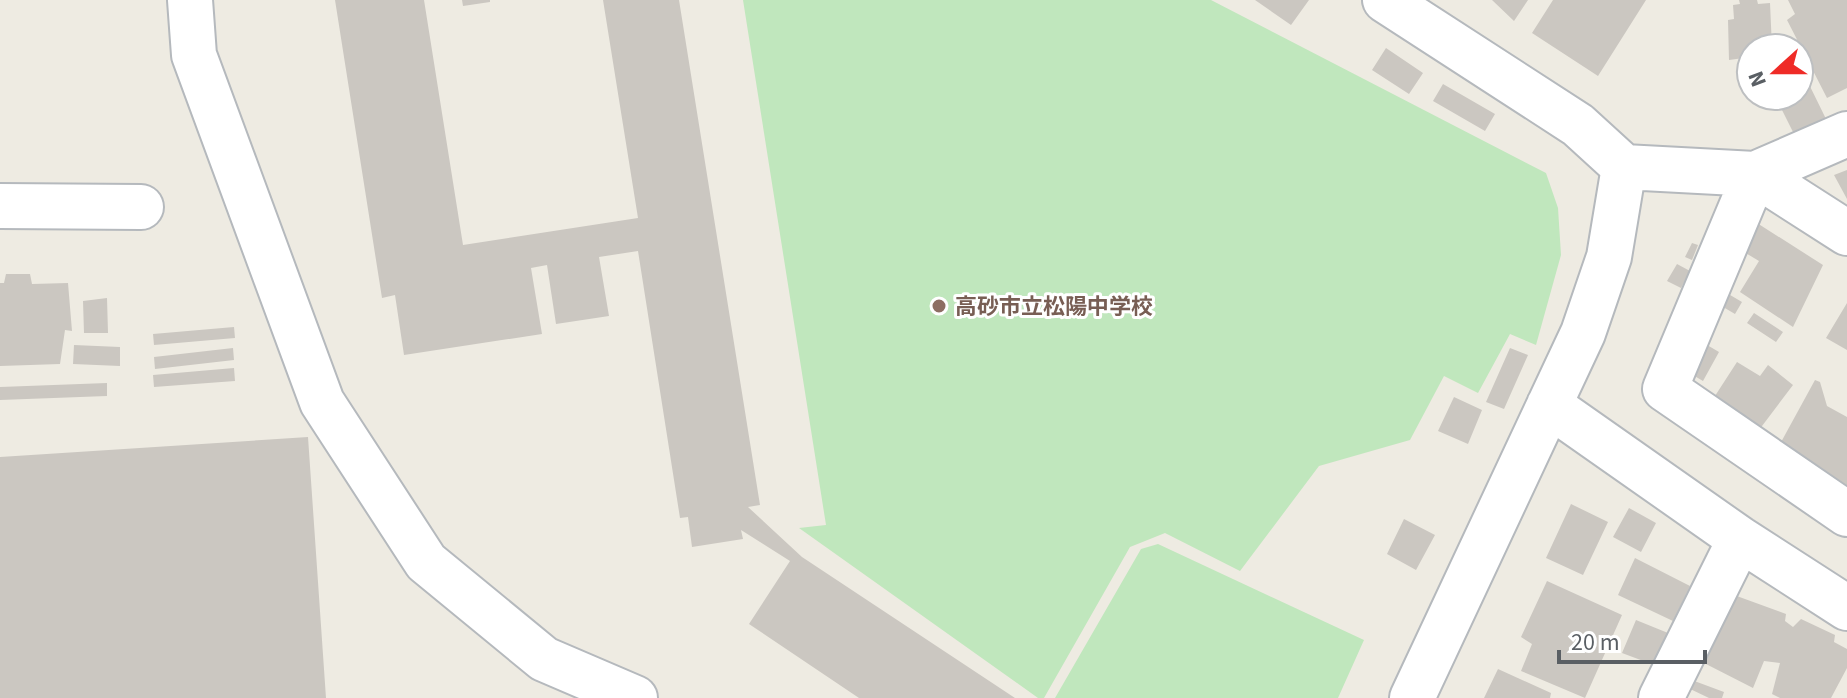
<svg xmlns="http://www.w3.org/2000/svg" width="1847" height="698" font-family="'Source Sans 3','Noto Sans JP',sans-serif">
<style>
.green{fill:#c0e7bd}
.building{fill:#cbc7c1}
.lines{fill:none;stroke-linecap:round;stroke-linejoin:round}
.minor-casing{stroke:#b5b9bd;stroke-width:48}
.minor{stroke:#fff;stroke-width:44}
.education-dot{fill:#8d6e63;stroke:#fff;stroke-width:3}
.labels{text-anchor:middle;stroke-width:6;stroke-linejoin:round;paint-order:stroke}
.education-label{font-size:22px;font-weight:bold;fill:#785e54;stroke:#fff;text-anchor:start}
</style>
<rect width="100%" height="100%" fill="#eeebe2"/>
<path class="green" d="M743,0H1211L1546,173L1558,208L1561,255L1536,345L1510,334L1478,393L1444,376L1410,440L1319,466L1240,571L1165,533L1130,547L1044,698H1038L799,528L826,525Z
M1158,544L1364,640L1338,698H1055L1141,549Z"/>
<path class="building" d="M335,0H424L463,245L638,218L603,0H679L760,505L748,507L802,557L1015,698H859L749,624L790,561L741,530L743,539L692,547L688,517L680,518L638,251L599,257L609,316L556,324L547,265L531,268L542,334L404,355L395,295L382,298Z
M462,0H490V2L463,6Z
M1255,0H1309L1291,25Z
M1492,0H1528L1514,21Z
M1553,0H1646L1598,76L1532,33Z
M1739,0H1757L1758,4L1770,3L1772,48H1751V57L1729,60L1728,20L1734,19L1733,5L1740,4Z
M1788,0H1847V88L1827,98L1787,20L1795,14Z
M1386,48L1423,73L1409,94L1372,70Z
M1799,64L1827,121L1794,134L1775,96H1799Z
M1443,84L1495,114L1485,131L1433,101Z
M1847,170V199L1834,175Z
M1757,223L1823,265L1793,327L1740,292L1759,261L1744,252Z
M1692,243L1698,245L1692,260L1685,257Z
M1677,264L1690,271L1681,288L1667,281Z
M6,274H30L32,284L68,283L72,331L65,330L60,364L0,366V283H4Z
M1725,292L1742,302L1735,314L1718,304Z
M107,298L108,333H84L83,301Z
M1847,303V350L1826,338Z
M1754,313L1783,332L1776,342L1747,323Z
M234,327L235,338L154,345L153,334Z
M1702,342L1719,352L1703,381L1686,371Z
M74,345L120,347V366L73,364Z
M233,348L234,360L155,369L154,357Z
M1510,348L1528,355L1504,409L1486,402Z
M1737,362L1760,376L1768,365L1793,385L1759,430L1713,399Z
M234,368L235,381L154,387L153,375Z
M1815,380L1820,382L1827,406L1847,417V491L1780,444Z
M107,383V396L0,400V387Z
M1454,397L1482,410L1468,444L1438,431Z
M308,437L326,698H0V457Z
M1571,504L1608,522L1583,575L1546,558Z
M1629,508L1656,523L1641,552L1613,537Z
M1404,519L1435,535L1416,570L1387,554Z
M1635,558L1690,586L1673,621L1618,595Z
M1547,581L1622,615L1585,698L1521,671L1532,644L1521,637Z
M1734,595L1786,614L1785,621L1793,627L1801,619L1835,635L1834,642L1847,649V668L1831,698H1780L1772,694L1780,663L1764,661L1753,688L1704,663Z
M1636,620L1668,633L1654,665L1622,653Z
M1498,669L1551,693L1550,698H1484Z
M1689,679L1724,692L1722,698H1709L1686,687Z"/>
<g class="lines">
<defs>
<path id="minor" d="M190,0L194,55L322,402L426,562L544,659L635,698
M1385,0L1578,125L1624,167L1755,174L1847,134
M0,206L141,207
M1847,233L1755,174L1665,389L1847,514
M1549,405L1740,539L1847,608
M1412,698L1583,333L1609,257L1624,167
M1661,698L1740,539"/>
</defs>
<use href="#minor" class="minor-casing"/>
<use href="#minor" class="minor"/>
</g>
<circle class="education-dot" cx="939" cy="306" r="8"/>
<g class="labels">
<g class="education-label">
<text x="955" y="314">高砂市立松陽中学校</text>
</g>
</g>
<g transform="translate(1775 72) rotate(249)"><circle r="38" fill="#ffffff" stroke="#bdbfc1" stroke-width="2"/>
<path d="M0-6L14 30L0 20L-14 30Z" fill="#ef2b27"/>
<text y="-12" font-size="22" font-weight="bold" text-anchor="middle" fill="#5a5f64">N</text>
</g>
<path d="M1559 650v12h146v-12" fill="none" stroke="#5a5f64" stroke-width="4"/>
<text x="1571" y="650" font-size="24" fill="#5a5f64" stroke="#ffffff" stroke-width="6" paint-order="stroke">20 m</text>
</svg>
